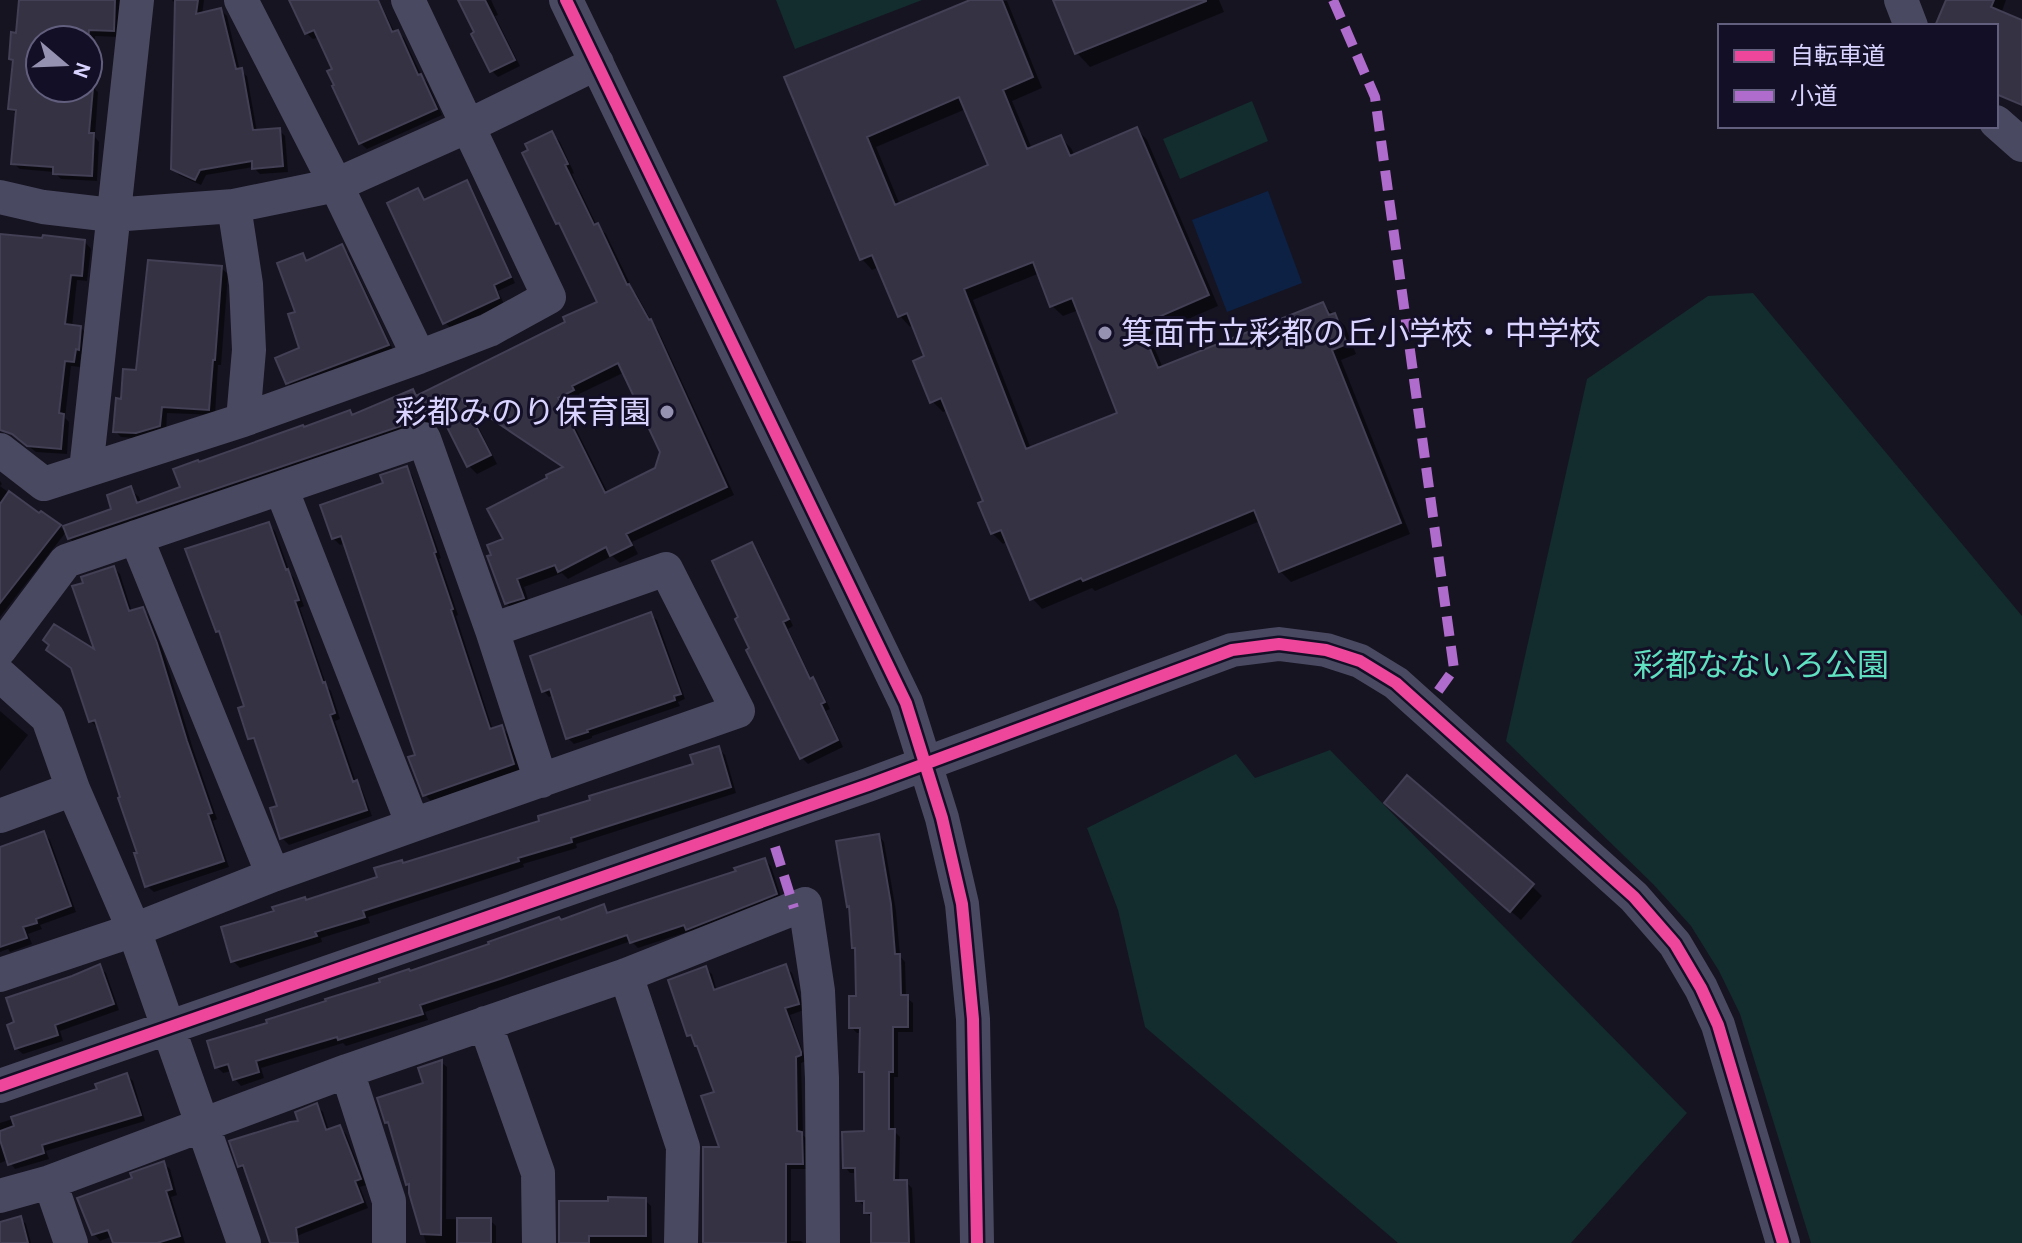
<svg xmlns="http://www.w3.org/2000/svg" width="2022" height="1243" font-family="'Alegreya Sans','Noto Sans JP',sans-serif">
<style>
.green{fill:#132c2d}
.water{fill:#0d2144}
.shadow{fill:#0007;fill-rule:evenodd}
.building{fill:#343243;stroke:#433f54;stroke-width:2;fill-rule:evenodd}
.lines{fill:none;stroke-linecap:round;stroke-linejoin:round}
.minor{stroke:#4a4962;stroke-width:34}
.quiet{stroke:#b06ccc;stroke-width:10;stroke-dasharray:20 10;stroke-linecap:butt}
.cycleway-casing{stroke:#130f26;stroke-width:17}
.cycleway{stroke:#ed469a;stroke-width:12}
.poi-dot{fill:#9591b1;stroke:#130f26;stroke-width:3}
.labels{text-anchor:middle;stroke-width:6;stroke-linejoin:round;paint-order:stroke}
.poi-label{font-size:32px;fill:#d9d4ff;stroke:#130f26;text-anchor:start}
.park-label{font-size:32px;fill:#5fe0c0;stroke:#130f26}
</style>
<rect width="100%" height="100%" fill="#161421"/>
<path class="green" d="M776,0H922L795,49Z
M1252,101L1268,141L1180,179L1163,139Z
M1753,293L2022,616V1243H1811L1740,1014L1719,971L1691,926L1653,884L1506,741L1587,379L1708,296Z
M1330,750L1687,1113L1571,1243H1398L1145,1027L1118,910L1087,828L1236,754L1255,778Z"/>
<path class="water" d="M1268,191L1302,283L1227,312L1192,220Z"/>
<path class="shadow" d="M21,0H121L119,37L95,36L91,86L98,92L95,137L99,142L97,181L61,179L54,172L20,169L13,163L17,115L10,108L15,62L11,59L18,35ZM40,40H88V88H40Z
M172,0H204L202,15L221,10L227,16L240,71L247,76L257,132L279,130L285,136L288,172L260,174L253,167L206,175L201,185L179,175L173,168L177,5Z
M291,0H379L395,33L397,32L404,38L422,77L427,82L442,115L367,149L360,143L335,70L319,37L313,39L306,33Z
M460,0H491L498,15L495,16L520,66L498,77L492,71L476,33Z
M975,0L1007,1L1042,88L1012,101L1032,149L1060,137L1071,148L1075,156L1137,129L1147,140L1218,306L1149,336L1163,368L1323,304L1345,326L1356,354L1341,360L1410,534L1291,582L1280,571L1260,521L1095,591L1092,588L1042,609L1032,598L1008,541L1003,544L992,533L986,502L948,410L943,412L932,401L927,357L914,325L910,327L900,316L879,267L872,270L862,259L787,78ZM966,109L990,167L900,205L876,147ZM1040,273L1052,306L1063,316L1079,310L1120,414L1031,449L973,300Z
M1055,0H1219L1224,12L1090,67L1077,53Z
M1962,0H2006L2001,14L2022,23V106L1996,82V26H1952Z
M552,133L560,142L574,173L572,174L597,226L606,234L633,290L637,295L653,324L658,330L734,495L632,542L638,554L620,563L612,556L568,579L562,573L524,587L530,606L514,611L506,603L565,468L466,402L497,464L477,474L469,466L445,421L78,546L69,538L114,510L130,489L139,497L141,503L183,488L200,464L304,429L353,416L412,391L418,397L568,323L599,303L565,230L558,223ZM625,372L662,452L656,470L608,493L565,407L581,399L579,394Z
M466,182L472,188L515,283L498,291L504,304L451,328L445,323L417,190L426,201Z
M85,242L91,249L87,281L77,280L72,327L81,328L87,334L85,355L81,354L80,367L71,366L65,418L69,422L67,454L36,452L23,442L0,403V249Z
M342,247L348,253L394,352L294,389L287,382L302,350L303,256L309,262Z
M221,268L228,274L221,365H218L215,415L167,413L166,432L144,439L121,437L115,431L122,401L138,372Z
M406,468L412,475L441,558L439,559L458,615L456,616L493,730L501,727L507,733L520,770L431,801L425,795L417,756L345,543L340,545L333,538L385,484Z
M0,481L2,484L0,486L40,516L59,526L66,532L0,617Z
M268,524L275,531L290,573L294,578L304,606L300,608L327,687L331,691L340,719L335,721L356,782L362,789L372,816L289,845L282,838L272,810L279,807L258,744L250,738L247,707L223,637L217,631Z
M752,545L758,551L793,626L788,629L812,680L819,686L830,709L826,711L843,747L808,764L802,758L752,649Z
M114,568L120,574L132,612L142,609L148,615L163,651L193,749L217,819L213,821L229,867L154,892L147,886L139,854L99,726L97,727L90,720L73,669L48,650L97,653Z
M651,615L657,620L685,699L678,702L680,706L592,736V738L574,744L568,738L554,695L549,697L544,691Z
M0,711L28,735L0,771Z
M719,749L725,755L736,793L576,844L577,848L523,864L524,867L368,917L370,923L321,938L322,942L240,968L233,961L307,902L379,878L404,865L542,822L695,765Z
M1396,813L1532,886L1542,896L1521,920Z
M43,833L50,840L76,912L40,925L42,929L28,934L32,944L10,952L8,949L0,952V860Z
M879,836L884,842L896,911L900,956L905,962L906,997L913,1003V1032H898V1077H894V1131L900,1137L899,1182H906L912,1188L915,1243H873V1219L866,1212V1206H864L858,1200L857,1173H850L845,1167L866,1133V1076L861,1071L862,1033H857L851,1027L858,998L857,950L851,909L849,906Z
M765,860L771,866L782,900L694,935L690,931L638,948L631,941L507,985L425,1012L428,1020L346,1046L343,1043L261,1068L264,1078L241,1086L235,1079L232,1071L223,1073L217,1067L270,1024L410,973L603,907L610,914L738,872Z
M99,967L106,973L119,1010L60,1031L63,1041L23,1054L16,1048Z
M785,967L792,973L804,1008V1010L790,1015L806,1061L801,1063L803,1135L808,1140V1169H791V1241H801L803,1243H705L722,1149L716,1093L696,1042L688,1035L705,968L712,974L717,991Z
M441,1062L447,1067L446,1219L490,1220L496,1226V1243H426L411,1193V1186L408,1184L392,1127L387,1122L426,1085Z
M127,1076L133,1081L145,1121L46,1151L49,1159L15,1169L8,1160L0,1163V1123L100,1091Z
M317,1106L323,1112L329,1131L339,1127L346,1134L366,1185L360,1187L368,1208L279,1243L247,1173L240,1166L300,1123Z
M163,1163L170,1169L177,1195L171,1197L185,1243H115L113,1236L100,1241L94,1234L134,1179Z
M645,1200L651,1206L652,1243H561Z
M20,1218L26,1224L31,1243H0V1224Z"/>
<path class="building" d="M19,0H115L114,31L89,30L88,40H40V88H93L89,133H94L92,176L53,174V167L11,164L16,110L8,109L13,60L9,59L11,32L16,33Z
M175,0H198L196,14L221,8L236,69L242,68L253,130L280,128L283,166L252,169V161L200,170L195,180L171,169Z
M289,0H378L392,32L398,30L418,75L421,74L437,109L359,144L332,86L334,85L327,71L332,69L314,30L305,34Z
M458,0H485L515,60L490,72L471,34L474,32Z
M970,0H1002L1033,77L1003,90L1027,149L1061,135L1070,156L1137,127L1209,295L1140,325L1158,368L1323,302L1329,315L1335,313L1347,344L1332,350L1401,523L1279,572L1254,510L1083,581L1081,578L1030,600L1001,530L991,534L978,503L983,501L941,398L930,403L913,361L924,356L907,313L898,317L872,255L860,260L784,77ZM959,97L988,165L895,205L867,137ZM1033,262L1050,307L1072,298L1117,413L1026,449L964,289Z
M1053,0H1206V1L1075,54Z
M1946,0H1994L1991,7L2022,20V105L1996,94V26H1935Z
M552,131L568,164L565,165L594,225L598,223L627,285L629,284L649,320L651,319L727,487L626,534L632,545L610,556L606,547L558,572L555,565L517,579L524,598L505,604L487,556L491,555L487,545L503,539L487,509L547,478L546,475L563,467L462,399L491,455L467,467L441,415L438,417L436,414L68,539L63,526L111,509L107,495L131,486L137,503L180,487L173,469L198,460L199,462L303,425L304,427L350,410L352,415L413,389L416,396L565,322L563,317L597,302L559,223L556,224L522,153L528,150L525,144ZM618,363L660,452L655,468L605,493L558,398L574,390L572,386Z
M467,180L511,277L494,285L499,298L443,324L387,203L418,188L424,200Z
M0,234L42,238L43,235L85,240L82,276L71,275L65,324L81,326L79,350L76,349L74,362L65,361L59,413L64,414L61,449L27,446L12,434L0,430Z
M342,244L389,345L286,384L275,358L299,348L288,314L295,312L277,263L303,253L306,261Z
M148,260L222,266L215,360H213L209,410L162,407L160,426L136,433L113,432L116,398L121,399L123,369L136,370Z
M407,466L436,552L434,553L453,609L451,610L490,729L502,725L514,764L423,796L408,757L415,755L341,536L332,539L320,505L383,483L380,475Z
M9,491L39,513L41,511L61,525L0,603V504Z
M269,522L286,570L288,569L299,600L295,601L323,683L325,682L335,713L330,715L353,782L357,780L367,810L280,839L270,808L277,806L254,738L248,739L238,708L244,706L219,631L216,632L185,549Z
M752,542L789,619L783,622L810,679L813,677L825,702L821,704L838,740L800,759L746,650L749,648L735,619L738,617L712,561Z
M114,566L129,611L143,607L157,643L187,741L212,813L208,814L224,861L145,887L134,853H137L118,798L120,797L95,720L89,722L71,668L46,650L49,645L43,640L54,624L94,649L72,586L83,583L81,577Z
M651,612L681,694L674,696L675,700L587,730L588,732L566,739L550,689L542,692L530,656Z
M719,746L731,787L571,838L572,842L518,858L519,861L363,911L365,917L315,932L317,936L231,962L221,927L274,911L272,907L305,897L306,900L377,877L374,868L402,860L403,863L539,821L538,816L590,800L589,796L693,764L690,755Z
M1407,775L1534,884L1510,912L1384,803Z
M44,831L71,906L36,919L37,923L23,927L27,938L0,947V847Z
M879,834L891,904L895,954H900L901,995H908V1027H893V1072H889V1129H895L894,1180H907L909,1243H871V1213H864V1201H856L855,1168H843L842,1132L864,1131V1072H859L860,1028H849V996H856L855,948H852L849,906L847,907L836,841Z
M765,858L777,894L686,930L684,925L630,943L627,935L500,979L420,1005L423,1014L338,1040L337,1037L256,1061L259,1072L233,1080L228,1064L215,1068L207,1041L267,1023L266,1020L326,1001L325,999L380,982L379,979L409,969L410,971L489,944L488,942L559,917L561,920L604,904L607,913L736,871L734,868Z
M100,964L114,1004L55,1025L58,1035L15,1049L7,1025L14,1022L6,998L72,976Z
M786,964L798,1000L799,1004L785,1008L801,1052V1055L796,1057L797,1131L802,1132L803,1164H786V1243H703V1147H719L701,1096L714,1092L697,1046H695L691,1035L687,1036L668,980L706,966L714,990Z
M442,1060L441,1235L421,1234L409,1193V1184L406,1185L388,1122L385,1123L377,1098L423,1083L418,1068Z
M127,1073L141,1115L42,1145L44,1153L8,1165L0,1140V1131L14,1126L11,1117L97,1089L95,1084Z
M317,1103L326,1130L340,1125L361,1179L355,1181L363,1202L296,1228L298,1243H270L243,1165L238,1167L229,1141L290,1122L298,1121L295,1112Z
M164,1161L172,1189L166,1191L180,1236L157,1243H113L108,1230L92,1235L77,1198L132,1178L130,1173Z
M608,1197L646,1198V1236H589V1243H559V1201H608Z
M21,1216L28,1243H0V1222Z
M457,1218H491V1243H457Z"/>
<g class="lines">
<path class="minor" d="M241,0L336,185L419,357
M566,0L906,703L942,818L962,904L973,1019L977,1243
M1901,0L1911,26
M1996,122L2022,145
M0,197L43,207L112,215L234,206L336,185L468,126L597,63
M234,206L246,284L249,350L243,420
M0,450L44,484L243,420L419,357L489,330L549,297L408,0
M86,470L137,0
M281,488L413,825
M136,537L273,875
M0,649L66,561L424,439L492,630L541,781
M0,675L48,718L73,789L134,930L244,1243
M0,816L73,789
M0,975L134,930L273,875L413,825L738,711L666,569L492,630
M626,975L683,1147L681,1243
M485,1023L538,1173L539,1243
M347,1071L389,1201V1243
M0,1086L868,785L1232,650L1279,644L1326,650L1360,661L1396,683L1634,897L1675,944L1701,988L1718,1025L1783,1243
M50,1182L71,1243
M0,1196L50,1182L347,1071L626,975L805,904L818,991L822,1078L823,1243"/>
<path class="quiet" d="M1333,0L1375,97L1454,669L1436,694
M775,847L794,908"/>
<defs>
<path id="cycleway" d="M566,0L906,703L942,818L962,904L973,1019L977,1243
M0,1086L868,785L1232,650L1279,644L1326,650L1360,661L1396,683L1634,897L1675,944L1701,988L1718,1025L1783,1243"/>
</defs>
<use href="#cycleway" class="cycleway-casing"/>
<use href="#cycleway" class="cycleway"/>
</g>
<g class="poi-dot">
<circle cx="1105" cy="333" r="8"/>
<circle cx="667" cy="412" r="8"/>
</g>
<g class="labels">
<g class="poi-label">
<text x="1121" y="344">箕面市立彩都の丘小学校・中学校</text>
<text x="651" y="423" text-anchor="end">彩都みのり保育園</text>
</g>
<g class="park-label">
<text x="1761" y="676">彩都なないろ公園</text>
</g>
</g>
<rect x="1718" y="24" width="280" height="104" fill="#130f26" stroke="#625e7d" stroke-width="2"/>
<rect x="1734" y="50" width="40" height="12" fill="#ed469a" stroke="#625e7d" stroke-width="2"/>
<text x="1790" y="64" font-size="24" fill="#d9d4ff">自転車道</text>
<rect x="1734" y="90" width="40" height="12" fill="#b06ccc" stroke="#625e7d" stroke-width="2"/>
<text x="1790" y="104" font-size="24" fill="#d9d4ff">小道</text>
<g transform="translate(64 64) rotate(109)"><circle r="38" fill="#130f26" stroke="#625e7d" stroke-width="2"/>
<path d="M0-6L14 30L0 20L-14 30Z" fill="#9591b1"/>
<text y="-12" font-size="22" font-weight="bold" text-anchor="middle" fill="#d9d4ff">N</text>
</g>
</svg>
